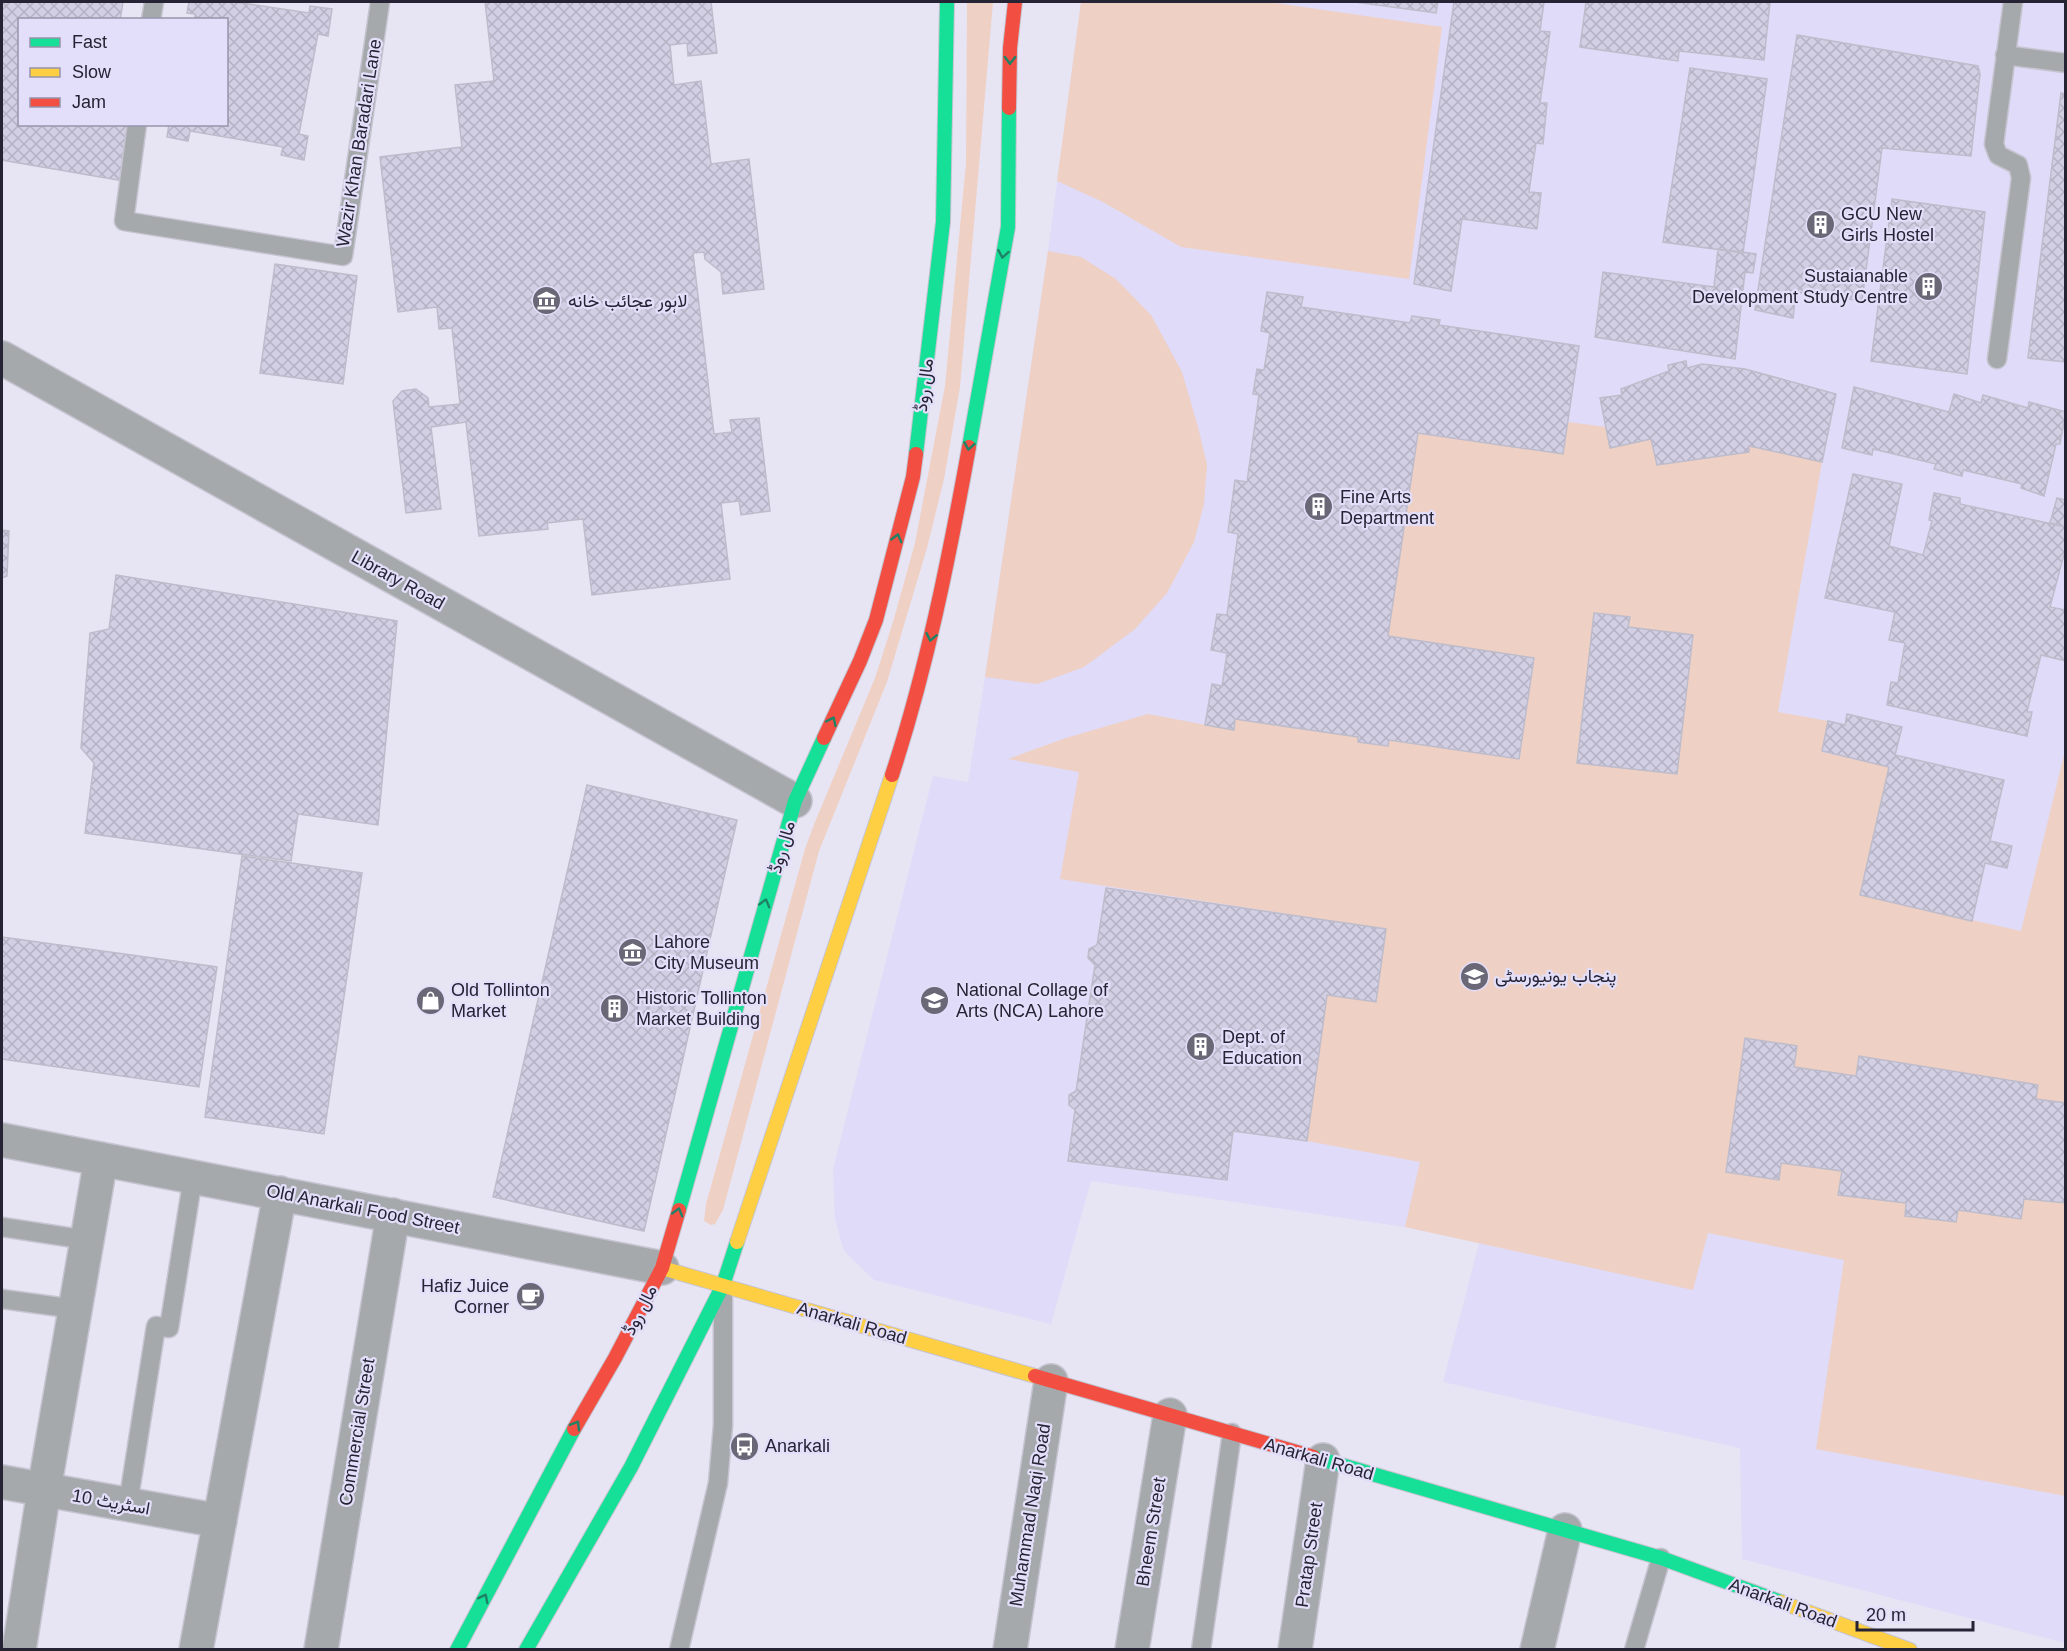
<svg xmlns="http://www.w3.org/2000/svg" width="2067" height="1651" font-family="Helvetica,Vazirmatn,sans-serif">
<style>
.built{fill:#dfdbf8}
.green{fill:#efd0c4}
.building{fill:url(#building-cross-hatch);stroke:#bebccb;stroke-width:1.5}
.lines{fill:none;stroke-linecap:round;stroke-linejoin:round}
.lane-casing{stroke:#c5c4d0;stroke-width:21}
.street-casing{stroke:#c5c4d0;stroke-width:36}
.fast-casing{stroke:#c5c4d0;stroke-width:16}
.slow-casing{stroke:#c5c4d0;stroke-width:16}
.jam-casing{stroke:#c5c4d0;stroke-width:16}
.lane{stroke:#a5a9ac;stroke-width:18}
.street{stroke:#a5a9ac;stroke-width:33}
.fast{stroke:#16e098;stroke-width:14}
.slow{stroke:#ffcf43;stroke-width:14}
.jam{stroke:#f24e42;stroke-width:14}
.oneway{stroke:#1e8266}
.labels{text-anchor:middle;stroke-width:4.5;stroke-linejoin:round;paint-order:stroke}
.street-label{font-size:18px;fill:#262334;stroke:#e3dffa}
.poi-label{font-size:18px;fill:#262334;stroke:#e3dffa;text-anchor:start}
</style>
<defs>
<pattern id="building-cross-hatch" width="8" height="8" patternUnits="userSpaceOnUse" patternTransform="scale(1.5)"><rect width="8" height="8" fill="#d2cfe4"/><path d="M0 0l8 8M0 8l8-8" fill="none" stroke="#b4b1c4"/></pattern>
</defs>
<rect width="100%" height="100%" fill="#e7e5f4"/>
<path class="built" d="M1081,2H2065V1643L1742,1559L1740,1448L1443,1382L1479,1243L1405,1227L1091,1181L1051,1324L874,1280L844,1251L835,1219L833,1169L933,776L968,782L985,677L1048,251Z"/>
<path class="green" d="M967,2H993L960,387L944,479L927,548L887,682L819,851L723,1210L715,1224L711,1225L704,1221L706,1204L805,849L815,822L875,678L893,622L915,543L945,386L966,163Z
M1081,2H1268L1442,27L1409,279L1181,247L1103,202L1057,181Z
M1048,251L1081,257L1116,279L1151,315L1182,372L1198,427L1207,465L1204,504L1194,542L1167,593L1135,629L1084,667L1037,684L985,677Z
M1568,422L1606,427L1651,439L1657,465L1749,452V446L1822,462L1778,712L1828,721L1822,752L1889,767L1860,895L2021,931L2065,751V1496L1816,1449L1844,1260L1708,1233L1693,1290L1405,1227L1420,1162L1307,1141L1327,995L1376,1001L1386,929L1060,879L1079,772L1008,759L1066,738L1148,714L1233,730L1235,719L1358,737V742L1388,746L1389,740L1519,759L1534,658L1388,636L1418,433L1563,454Z"/>
<path class="building" d="M2,2H123L120,20H20V124H133L123,181L2,160Z
M189,2H235L309,13L310,6L332,9L328,36L318,34L299,134L308,136L304,160L281,155L283,147L190,131L188,141L167,137L169,124H226V20H195V14L187,13Z
M485,2H711L717,53L688,56L687,43L670,45L674,85L701,81L711,164L749,159L764,289L723,294L721,272L705,259L704,252L693,253L714,434L732,432L730,420L759,418L770,511L741,515L739,501L721,503L730,579L592,595L583,519L547,523L548,529L479,536L466,422L431,427L441,509L406,513L393,401L402,391L416,389L428,398L429,407L460,404L452,328L439,329L437,307L398,312L380,157L462,147L455,85L494,81Z
M1355,2H1438L1436,13Z
M1454,2H1544L1540,31L1550,32L1540,103H1547L1543,144L1536,143L1529,192L1541,193L1537,229L1462,219L1451,291L1414,284Z
M1586,2H1770L1764,60L1679,51L1678,61L1580,47Z
M1797,35L1978,66L1980,74L1971,156L1882,148L1862,301L1796,292L1793,318L1755,310Z
M1690,68L1767,79L1743,253L1663,242Z
M2061,93L2066,94V362L2028,358Z
M1892,199L1985,212L1967,374L1871,361Z
M1718,249L1756,254L1753,273L1745,272L1735,359L1595,337L1603,272L1714,287Z
M275,264L357,276L343,384L260,373Z
M1267,292L1303,297L1301,307L1410,323L1412,316L1440,320L1439,325L1579,346L1563,454L1418,433L1388,636L1534,658L1519,759L1389,740L1388,746L1358,742V737L1235,719L1234,730L1205,725L1212,684L1222,686L1227,653L1211,650L1217,614L1227,615L1238,534L1228,532L1235,480L1247,482L1259,395L1253,394L1257,369L1264,370L1270,333L1261,331Z
M1686,361L1687,368L1702,364L1745,369L1836,394L1822,462L1749,446V452L1657,465L1651,439L1610,448L1600,398L1622,395L1621,389L1669,371L1668,365Z
M1854,387L1949,412L1954,394L1981,403L1983,395L2028,408L2029,402L2066,412L2060,444H2056L2044,496L2021,488L2022,484L1963,470L1962,476L1934,469L1936,464L1873,449L1872,455L1842,448Z
M1853,474L1902,484L1889,546L1923,555L1932,521L1929,520L1934,493L1960,498V504L2066,527V547L2050,607L2066,610V661L2041,655L2027,712H2032L2027,736L1887,705L1891,682L1898,683L1905,643L1889,640L1895,612L1825,598Z
M2057,498L2066,500V527L2050,523Z
M2,530L9,531L7,576L2,578Z
M116,575L397,621L378,825L298,814L291,861L85,833L94,763L81,748L90,633L109,629Z
M1594,613L1630,617L1628,627L1693,635L1677,774L1577,763Z
M1847,714L1902,727L1895,755L2004,780L1990,841L2012,846L2007,868L1985,863L1972,921L1860,895L1889,767L1822,751L1828,721L1845,725Z
M587,785L737,820L644,1231L493,1197Z
M242,856L362,873L324,1134L205,1117Z
M1106,888L1386,929L1376,1002L1327,995L1307,1141L1233,1131L1227,1180L1068,1161L1075,1110L1069,1105V1095L1076,1091L1095,965L1088,958L1089,949L1097,945Z
M2,937L217,967L199,1087L2,1059Z
M1745,1038L1797,1046L1794,1067L1856,1076L1859,1056L2038,1085L2036,1099L2066,1103V1203L2024,1199L2021,1219L1958,1210L1956,1222L1905,1216L1906,1203L1838,1195L1842,1171L1781,1163L1779,1180L1726,1172Z"/>
<g class="lines">
<defs>
<path id="lane" d="M151,20L154,2
M2005,55L2066,63
M137,124L124,221L343,256L380,2
M1997,359L2021,178L2018,165L1998,155L1994,144L2013,2
M2,1227L87,1240
M2,1299L75,1309
M128,1504L156,1326L169,1328L193,1177
M679,1650L718,1483L723,1425V1299
M1201,1650L1232,1433
M1634,1650L1661,1558"/>
<path id="street" d="M2,358L795,801
M2,1140L662,1268
M2,1482L220,1521
M19,1650L44,1490L101,1159
M196,1650L280,1193
M321,1650L393,1215
M1010,1650L1051,1381
M1132,1650L1170,1415
M1295,1650L1323,1460
M1537,1650L1565,1530"/>
<path id="fast" d="M969,447L1008,227L1009,108
M916,454L943,222L947,2
M679,1210L795,801L824,738
M1314,1457L1661,1558L1781,1602
M457,1650L574,1429
M526,1650L631,1467L723,1285L737,1242"/>
<path id="slow" d="M737,1242L892,775
M662,1268L1035,1376
M1781,1602L1910,1650"/>
<path id="jam" d="M1009,108L1010,48L1015,2
M824,738L860,661L876,620L913,477L916,454
M892,775C927,668 949,558 969,447
M1035,1376L1314,1457
M574,1429L615,1358L662,1268L679,1210"/>
</defs>
<use href="#lane" class="lane-casing"/>
<use href="#street" class="street-casing"/>
<use href="#fast" class="fast-casing"/>
<use href="#slow" class="slow-casing"/>
<use href="#jam" class="jam-casing"/>
<use href="#lane" class="lane"/>
<use href="#street" class="street"/>
<use href="#fast" class="fast"/>
<use href="#slow" class="slow"/>
<use href="#jam" class="jam"/>
</g>
<defs><path id="oneway-chevron" d="M-2-3.5L2.5 0L-2 3.5" fill="none" stroke-width="1.6" stroke-linecap="round" stroke-linejoin="round" transform="scale(1.5)"/></defs>
<g class="oneway">
<use href="#oneway-chevron" transform="translate(1010 60) rotate(91)"/>
<use href="#oneway-chevron" transform="translate(1003 254) rotate(100)"/>
<use href="#oneway-chevron" transform="translate(969 446) rotate(100)"/>
<use href="#oneway-chevron" transform="translate(897 538) rotate(-75)"/>
<use href="#oneway-chevron" transform="translate(931 637) rotate(102)"/>
<use href="#oneway-chevron" transform="translate(832 721) rotate(-65)"/>
<use href="#oneway-chevron" transform="translate(765 903) rotate(-74)"/>
<use href="#oneway-chevron" transform="translate(678 1212) rotate(-74)"/>
<use href="#oneway-chevron" transform="translate(576 1425) rotate(-60)"/>
<use href="#oneway-chevron" transform="translate(484 1598) rotate(-63)"/>
</g>
<defs>
<symbol id="building-disc" viewBox="-11 -11 22 22"><circle r="9.5" fill="#6a6777" stroke="#e3dffa"/><path d="M-4-6H4V6H1V3H-1V6H-4ZM-2.5-4.3h1.7v1.8h-1.7ZM.8-4.3h1.7v1.8H.8ZM-2.5-1h1.7V.8h-1.7ZM.8-1h1.7V.8H.8Z" fill="#fff"/></symbol>
<symbol id="museum-disc" viewBox="-11 -11 22 22"><circle r="9.5" fill="#6a6777" stroke="#e3dffa"/><path d="M0-6L6-3V-2H-6V-3ZM-5-1h2V3h-2ZM-1-1h2V3h-2ZM3-1h2V3H3ZM-6 4H6V6H-6Z" fill="#fff"/></symbol>
<symbol id="university-disc" viewBox="-11 -11 22 22"><circle r="9.5" fill="#6a6777" stroke="#e3dffa"/><path d="M0-5L7-2L0 1L-7-2ZM-4 1L0 2.5L4 1V4Q0 6-4 4Z" fill="#fff"/></symbol>
<symbol id="shop-disc" viewBox="-11 -11 22 22"><circle r="9.5" fill="#6a6777" stroke="#e3dffa"/><path d="M-5-2.5h2.3a2.7 3.5 0 0 1 5.4 0H5L5.5 6h-11ZM-1.5-2.5h3a1.5 2.3 0 0 0-3 0Z" fill="#fff"/></symbol>
<symbol id="cafe-disc" viewBox="-11 -11 22 22"><circle r="9.5" fill="#6a6777" stroke="#e3dffa"/><path d="M-5.5-4.5H6V0H3Q3 3.5 0 3.5H-2.5Q-5.5 3.5-5.5 0ZM3-3.2v2h1.7v-2ZM-6 4.5H4V6H-6Z" fill="#fff"/></symbol>
<symbol id="bus-disc" viewBox="-11 -11 22 22"><circle r="9.5" fill="#6a6777" stroke="#e3dffa"/><path d="M-5-6H5V4H4V6H2V4H-2V6H-4V4H-5ZM-3.5-4V0h7V-4ZM-3.5 1.2v1.5H-2V1.2ZM2 1.2v1.5H3.5V1.2Z" fill="#fff"/></symbol>
</defs>
<g fill-rule="evenodd">
<use href="#building-disc" x="1804" y="208" width="33" height="33"/>
<use href="#building-disc" x="1912" y="270" width="33" height="33"/>
<use href="#museum-disc" x="530" y="284" width="33" height="33"/>
<use href="#building-disc" x="1302" y="490" width="33" height="33"/>
<use href="#museum-disc" x="616" y="936" width="33" height="33"/>
<use href="#university-disc" x="1458" y="960" width="33" height="33"/>
<use href="#shop-disc" x="414" y="984" width="33" height="33"/>
<use href="#university-disc" x="918" y="984" width="33" height="33"/>
<use href="#building-disc" x="598" y="992" width="33" height="33"/>
<use href="#building-disc" x="1184" y="1030" width="33" height="33"/>
<use href="#cafe-disc" x="514" y="1280" width="33" height="33"/>
<use href="#bus-disc" x="728" y="1430" width="33" height="33"/>
</g>
<g class="labels">
<g class="street-label">
<text transform="translate(359 143) rotate(-81)" y="6">Wazir Khan Baradari Lane</text>
<text transform="translate(924 385) rotate(-83)" y="6">مال روڈ</text>
<text transform="translate(398 580) rotate(29)" y="6">Library Road</text>
<text transform="translate(782 847) rotate(-74)" y="6">مال روڈ</text>
<text transform="translate(363 1209) rotate(11)" y="6">Old Anarkali Food Street</text>
<text transform="translate(640 1310) rotate(-63)" y="6">مال روڈ</text>
<text transform="translate(852 1323) rotate(16)" y="6">Anarkali Road</text>
<text transform="translate(357 1432) rotate(-81)" y="6">Commercial Street</text>
<text transform="translate(1319 1459) rotate(16)" y="6">Anarkali Road</text>
<text transform="translate(111 1502) rotate(10)" y="6">اسٹریٹ 10</text>
<text transform="translate(1030 1515) rotate(-81)" y="6">Muhammad Naqi Road</text>
<text transform="translate(1151 1532) rotate(-81)" y="6">Bheem Street</text>
<text transform="translate(1309 1555) rotate(-82)" y="6">Pratap Street</text>
<text transform="translate(1783 1603) rotate(20)" y="6">Anarkali Road</text>
</g>
<g class="poi-label">
<text x="1841" y="220">GCU New<tspan x="1841" dy="21">Girls Hostel</tspan></text>
<text x="1908" y="282" text-anchor="end">Sustaianable<tspan x="1908" dy="21">Development Study Centre</tspan></text>
<text x="568" y="307">لاہور عجائب خانه</text>
<text x="1340" y="503">Fine Arts<tspan x="1340" dy="21">Department</tspan></text>
<text x="654" y="948">Lahore<tspan x="654" dy="21">City Museum</tspan></text>
<text x="1495" y="982">پنجاب یونیورسٹی</text>
<text x="451" y="996">Old Tollinton<tspan x="451" dy="21">Market</tspan></text>
<text x="956" y="996">National Collage of<tspan x="956" dy="21">Arts (NCA) Lahore</tspan></text>
<text x="636" y="1004">Historic Tollinton<tspan x="636" dy="21">Market Building</tspan></text>
<text x="1222" y="1043">Dept. of<tspan x="1222" dy="21">Education</tspan></text>
<text x="509" y="1292" text-anchor="end">Hafiz Juice<tspan x="509" dy="21">Corner</tspan></text>
<text x="765" y="1452">Anarkali</text>
</g>
</g>
<rect width="2067" height="1651" fill="none" stroke="#262334" stroke-width="6"/>
<rect x="18" y="18" width="210" height="108" fill="#e3dffa" stroke="#9794ab" stroke-width="1.5"/>
<rect x="30" y="38" width="30" height="9" fill="#16e098" stroke="#9794ab" stroke-width="1.5"/>
<text x="72" y="48" font-size="18" fill="#262334">Fast</text>
<rect x="30" y="68" width="30" height="9" fill="#ffcf43" stroke="#9794ab" stroke-width="1.5"/>
<text x="72" y="78" font-size="18" fill="#262334">Slow</text>
<rect x="30" y="98" width="30" height="9" fill="#f24e42" stroke="#9794ab" stroke-width="1.5"/>
<text x="72" y="108" font-size="18" fill="#262334">Jam</text>
<path d="M1857 1621v9h116v-9" fill="none" stroke="#262334" stroke-width="3"/>
<text x="1866" y="1621" font-size="18" fill="#262334" stroke="#e3dffa" stroke-width="4.5" paint-order="stroke">20 m</text>
</svg>
